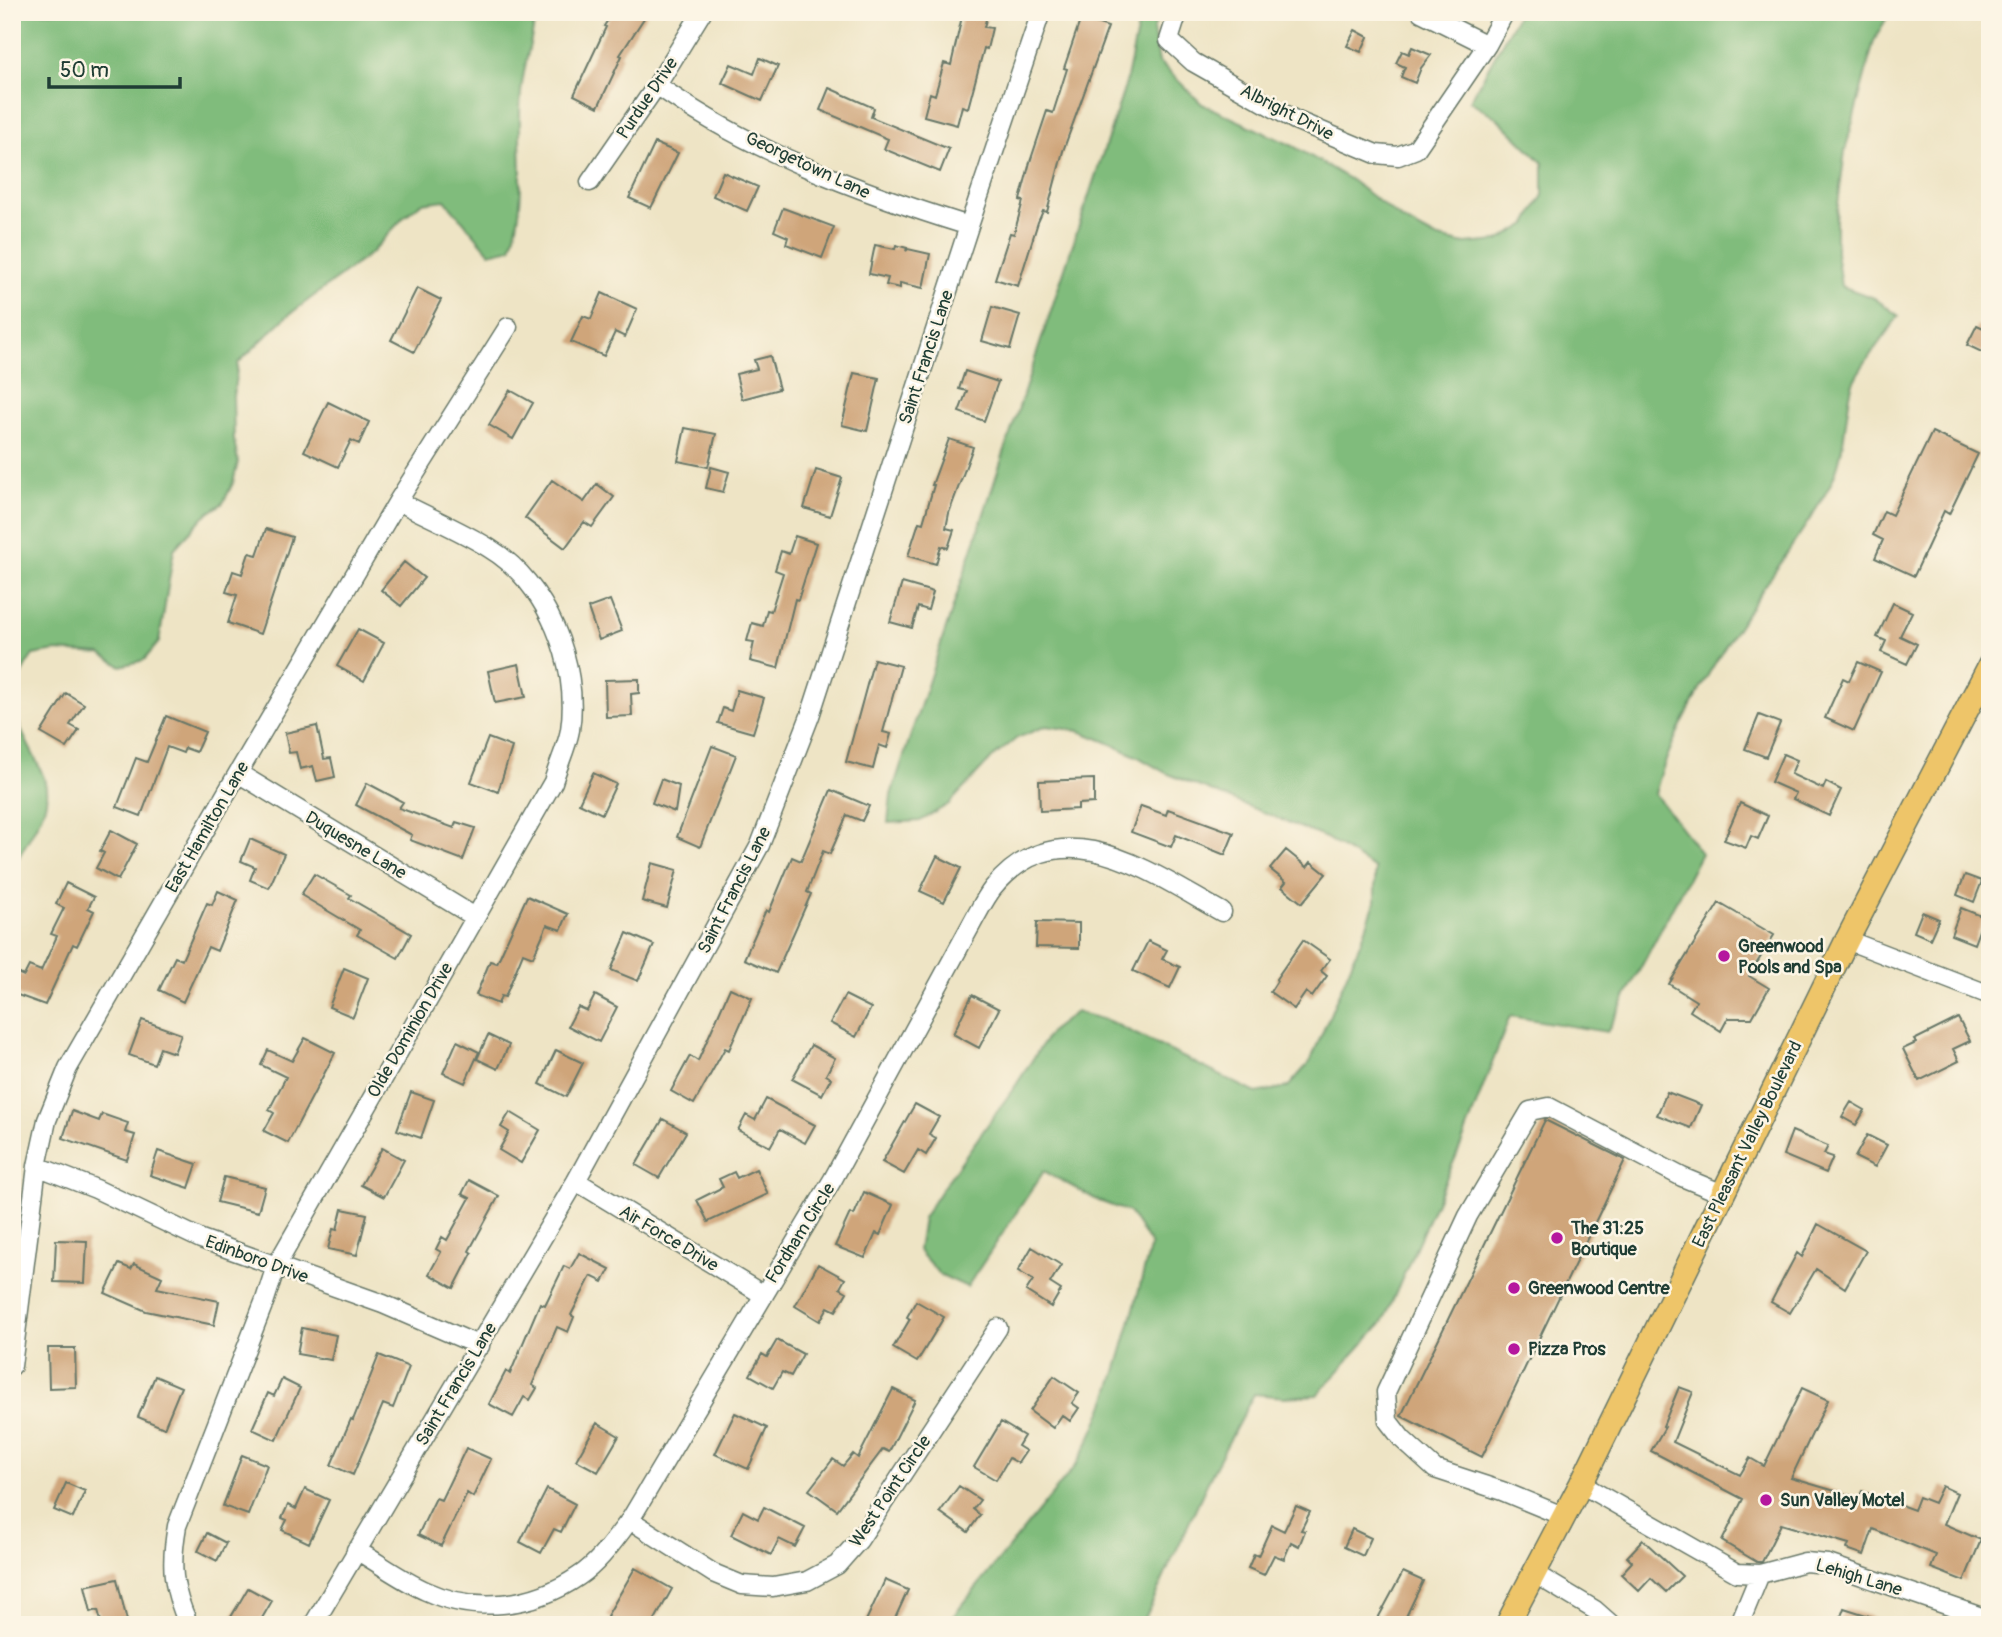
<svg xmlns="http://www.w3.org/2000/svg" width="2002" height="1637" font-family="Pangolin,sans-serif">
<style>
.forest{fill:#80bc7b;stroke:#507c58;stroke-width:2}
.building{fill:#cfa57a}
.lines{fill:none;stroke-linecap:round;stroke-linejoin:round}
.minor-casing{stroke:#677767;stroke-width:21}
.major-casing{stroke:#677767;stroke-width:26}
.minor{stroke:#fff;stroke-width:18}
.major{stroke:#eec569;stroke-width:23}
.poi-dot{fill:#b5179e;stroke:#fcf5e5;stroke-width:2.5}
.labels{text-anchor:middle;stroke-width:5;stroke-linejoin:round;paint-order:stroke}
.street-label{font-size:18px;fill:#1f3d34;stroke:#fcf5e5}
.poi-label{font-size:18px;font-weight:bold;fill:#1f3d34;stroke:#fcf5e5;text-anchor:start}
</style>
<rect width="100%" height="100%" fill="#fcf5e5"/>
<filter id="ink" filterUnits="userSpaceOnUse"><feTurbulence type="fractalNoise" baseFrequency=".0143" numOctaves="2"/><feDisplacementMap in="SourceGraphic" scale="14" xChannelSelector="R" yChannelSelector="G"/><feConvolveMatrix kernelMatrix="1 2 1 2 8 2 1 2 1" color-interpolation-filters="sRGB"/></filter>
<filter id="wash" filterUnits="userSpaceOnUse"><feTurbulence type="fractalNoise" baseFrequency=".00686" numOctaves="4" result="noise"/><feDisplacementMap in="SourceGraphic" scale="28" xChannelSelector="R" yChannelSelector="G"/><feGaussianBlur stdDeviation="1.57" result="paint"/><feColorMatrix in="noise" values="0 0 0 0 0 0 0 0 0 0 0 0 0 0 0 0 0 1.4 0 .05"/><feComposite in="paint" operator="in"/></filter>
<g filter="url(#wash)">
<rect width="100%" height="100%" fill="#eee4c5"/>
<path class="forest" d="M12,12H539L535,19C531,44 523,69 521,93C516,145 529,198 511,248L490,253L445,200L421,203L403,218L372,252L286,317L238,363L233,396L234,440L238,462L233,483L223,503L204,516L174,549L159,642L144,660L121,666L101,654L56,651L33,655C2,698 14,717 36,760C43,774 48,785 46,801C44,817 20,853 12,869Z
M1141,12H1160L1153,30L1159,62L1202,104L1293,146L1351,180L1403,220L1434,237L1465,244L1498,241L1527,224L1543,195V163L1497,118L1470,101L1519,12H1890L1874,41L1845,151L1836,219V252L1841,286L1874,298L1899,316C1889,330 1855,372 1852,386C1844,418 1846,454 1830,485C1817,511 1798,536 1782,561C1737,627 1675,716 1655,794L1701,853L1607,1032L1510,1016L1461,1145L1383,1322L1317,1395L1285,1397L1254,1394L1212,1473L1142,1625H946L1076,1465C1115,1399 1130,1319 1151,1245L1129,1212L1099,1201L1044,1171L967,1287L939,1274L918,1250L923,1218L941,1190L1016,1085L1051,1031L1076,1012L1109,1021L1256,1093L1288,1087L1310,1062L1364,934L1375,902V869L1326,838L1166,773L1138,757L1109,743L1079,731L1046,726L1017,738L992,758L949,804L920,821L888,823L891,795L1126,83Z"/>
<g id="blocks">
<path class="building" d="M613,12H648L620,55L622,56L598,107L574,95L606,27L604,26Z
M963,12H988L984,27L992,28L987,49L984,48L968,108L962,106L957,125L924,116L930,93L935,95L944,63L951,65Z
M1081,18L1108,27L1063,151L1047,212L1043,211L1038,222L1018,286L995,279L1010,233L1014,234L1023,201L1020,200L1030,162L1047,111L1053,113L1067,69L1064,68Z
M1355,30L1368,37L1361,52L1347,46Z
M1412,47L1431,55L1421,68L1415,83L1401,77L1405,67L1396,63L1402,51L1409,54Z
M760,58L778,66L762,101L722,83L731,64L754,74Z
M829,88L874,108L871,117L949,149L940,172L884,149L888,139L820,110Z
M655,143L678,153L651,208L629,198Z
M723,172L758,187L747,211L713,196Z
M783,208L834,227L822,258L786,244L788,237L774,231Z
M875,245L895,249L896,245L907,248L906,251L908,249L930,254L923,288L900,283V288L886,285L888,278L869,274Z
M417,288L441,300L414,352L391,340Z
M602,293L637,309L625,337L615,332L604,356L571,342L583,316L591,319Z
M992,307L1020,315L1010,349L982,341Z
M1977,325L1990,331V356L1967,345Z
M770,356L779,389L742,399L736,374L757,369L754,360Z
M965,371L998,382L984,421L959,412L967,391L959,389Z
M854,373L879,378L867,431L842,425Z
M510,390L533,403L513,439L489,425Z
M328,402L369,422L359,444L351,440L338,467L304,451Z
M685,428L716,434L708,467L678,461Z
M1932,432L1978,454L1949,514L1944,511L1914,576L1875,558L1883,540L1873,535L1884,511L1892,515Z
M949,439L973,447L949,513L946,528L954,530L948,548L941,546L936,564L908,556L919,522L923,523L934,485H932Z
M711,467L729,472L723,492L706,488Z
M816,470L842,478L830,516L804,508Z
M552,480L584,502L597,484L614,497L592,527L584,522L565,548L525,518Z
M266,529L292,537L260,634L228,623L237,595L226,592L233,571L242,574L249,553L257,555Z
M795,536L816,543L798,600L795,599L778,668L750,661L754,642L747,641L752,623L763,626L767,610L771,611L783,573L775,570L781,551L789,554Z
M404,562L424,578L401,606L381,590Z
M902,583L933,592L928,610L918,607L912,628L890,622Z
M610,600L622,631L599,640L588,608Z
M1893,603L1912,612L1900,636L1917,644L1907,664L1881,652L1886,641L1877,637Z
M358,629L384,643L364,681L337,666Z
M874,659L901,666L883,732L891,734L887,748L879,745L873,769L846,762Z
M1858,662L1881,672L1854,731L1825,718L1843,678L1849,681Z
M519,664L526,697L495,703L488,671Z
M639,679V693L631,694L632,716L606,717L605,680Z
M737,690L764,698L753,733L718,723L723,708L731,711Z
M66,693L84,704L70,725L79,730L67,748L41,733Z
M1759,715L1780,723L1766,757L1745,749Z
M166,716L205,732L196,752L185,748L183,753L167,747L141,816L117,807L136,758L147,762Z
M317,726L324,759L331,758L335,777L317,781L313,766L300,769L296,752L289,753L285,733Z
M488,738L512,747L498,792L471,782Z
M712,746L736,755L700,847L677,837Z
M1783,754L1797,760L1791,774L1823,789L1826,782L1841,790L1829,816L1793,799L1796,793L1771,782Z
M593,773L616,784L602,814L579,803Z
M661,779L679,786L675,812L652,803Z
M1094,779V803L1078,804V809L1040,811L1039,781Z
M367,783L403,802L399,808L454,828L456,822L475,828L463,860L410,840L412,835L356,805Z
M831,790L869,806L862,821L847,815L830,854L823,851L807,892L811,894L776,973L744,959L766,910L769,912L792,857L801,861Z
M1740,803L1768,816L1758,839L1751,836L1746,848L1724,840Z
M1141,806L1166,815L1168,809L1234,833L1225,855L1176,835L1171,847L1131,832Z
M111,830L137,844L118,880L96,868L104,853L100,851Z
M250,839L284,854L269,888L250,880L255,867L241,861Z
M1286,850L1307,867L1311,862L1326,874L1302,903L1282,887L1286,882L1270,869Z
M937,856L961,868L944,902L920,891Z
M652,863L677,870L667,908L642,901Z
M314,874L351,895L349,898L411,934L398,958L357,935L360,930L301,895Z
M1965,875L1982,881L1974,902L1957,895Z
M66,883L94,897L88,908L94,911L77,946L73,944L45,1005L12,993V971L24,976L29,966L41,971L57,936L51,934L64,908L56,904Z
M218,891L238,900L217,951L208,947L183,1002L159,990L175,957L182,960L207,903L212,905Z
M527,896L568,914L561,930L547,925L533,957L523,953L505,997L501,996L498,1004L476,995L490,961L497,963Z
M1719,903L1774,935L1749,976L1769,988L1752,1018H1728L1721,1031L1690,1011L1696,1001L1669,984Z
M1961,908L1984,917L1974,944L1951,935Z
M1922,912L1939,919L1930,939L1914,932Z
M1037,922L1079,923V948L1036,947Z
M627,933L654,945L638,981L611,970Z
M1303,940L1330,959L1321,971L1327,976L1312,997L1306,992L1294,1009L1270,992L1277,981L1276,979Z
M1148,941L1167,950L1162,959L1180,967L1170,988L1133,971Z
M344,968L368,978L353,1017L329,1007Z
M730,988L752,998L729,1050L725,1048L694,1104L671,1091L690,1056L698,1061Z
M595,995L617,1007L599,1042L568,1026L578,1007L587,1011Z
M845,995L871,1008L856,1037L830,1023Z
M972,995L999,1009L979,1048L953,1034Z
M1958,1018L1970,1041L1953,1049L1959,1061L1919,1081L1903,1049L1916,1043L1914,1040Z
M142,1020L181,1034L174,1053L160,1048L154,1064L129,1055Z
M488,1035L509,1045L498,1069L477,1059Z
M305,1038L335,1053L288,1143L264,1131L274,1113L269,1110L286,1077L261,1065L268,1050L292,1061Z
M457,1041L479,1052L465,1083L443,1073Z
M811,1045L835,1058L826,1075L831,1078L822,1095L792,1079Z
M556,1050L583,1063L566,1097L540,1084Z
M411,1092L434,1100L421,1138L397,1130Z
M1667,1092L1701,1105L1691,1128L1657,1115Z
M766,1099L815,1125L805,1143L780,1129L770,1147L738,1130L746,1115L755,1120Z
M1851,1102L1865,1110L1856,1125L1842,1117Z
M915,1104L939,1117L929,1134L936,1138L926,1155L918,1150L904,1174L882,1162Z
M72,1111L99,1121L102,1114L128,1123L125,1132L135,1135L127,1160L63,1138Z
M510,1112L540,1130L521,1163L499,1150L509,1132L501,1127Z
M663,1119L686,1132L659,1178L636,1165Z
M1545,1120L1625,1160L1482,1457L1401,1416Z
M1792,1131L1828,1146L1824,1154L1833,1157L1826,1173L1783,1155Z
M1867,1135L1887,1145L1875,1167L1855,1157Z
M382,1148L404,1160L384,1197L361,1185Z
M158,1151L197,1164L189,1188L150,1175Z
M756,1169L768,1194L708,1222L697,1200L723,1187L719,1179L734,1172L737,1178Z
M224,1177L265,1187L258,1212L217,1202Z
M469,1180L499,1196L469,1251L472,1253L454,1288L429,1274L441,1252L436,1249L442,1237L447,1240L470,1198L462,1194Z
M864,1192L893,1205L880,1235L876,1233L865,1258L835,1246L850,1213L854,1215Z
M342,1209L367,1214L357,1255L328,1249L333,1229L337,1230Z
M1818,1224L1866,1251L1845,1288L1816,1269L1790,1313L1771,1302L1797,1253L1802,1257Z
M56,1240L87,1241L85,1283L54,1282Z
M1032,1247L1061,1265L1050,1283L1061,1290L1051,1307L1026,1291L1033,1280L1018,1271Z
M579,1253L610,1269L603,1282L591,1276L571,1315L574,1317L568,1332L557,1327L532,1385L537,1388L530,1400L524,1397L513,1417L489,1404L506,1371L510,1374L540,1303L545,1305L564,1266L570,1269Z
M119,1264L131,1269L134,1264L162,1277L157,1288L219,1301L214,1325L146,1311L105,1293Z
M818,1264L845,1279L840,1288L847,1292L836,1311L828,1307L820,1321L795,1306Z
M916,1301L944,1317L917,1362L893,1348L910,1319L907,1317Z
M302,1328L336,1335L331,1360L297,1354Z
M777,1340L803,1354L791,1376L782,1372L773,1388L750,1375L762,1354L767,1357Z
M48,1348H75L76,1387L49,1388Z
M379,1355L409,1367L393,1408L383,1404L353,1475L331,1465L351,1419L353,1420Z
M155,1376L181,1387L164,1428L138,1417Z
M1054,1376L1079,1393L1072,1403L1079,1408L1070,1421L1062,1415L1053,1428L1030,1411Z
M282,1379L300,1388L276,1440L252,1429L268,1393L274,1396Z
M1679,1387L1693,1392L1673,1442L1740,1475L1750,1458L1764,1466L1802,1388L1828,1400L1791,1478L1859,1498L1862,1491L1914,1510L1919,1497L1934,1503L1942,1486L1957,1493L1944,1524L1981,1540L1964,1581L1931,1568L1936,1555L1873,1529L1864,1555L1847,1549L1849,1544L1781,1524L1762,1562H1757L1722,1541L1743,1499L1651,1451L1665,1427L1663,1426Z
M893,1389L915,1400L889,1452L883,1449L837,1510L809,1490L833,1459L843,1466L853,1454L858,1458Z
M735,1413L767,1428L748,1469L715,1454Z
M1001,1422L1024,1436L1018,1446L1026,1451L1018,1463L1009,1458L996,1480L974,1467Z
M597,1423L619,1436L598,1472L576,1460Z
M466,1448L491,1459L473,1497L467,1493L441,1546L418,1535L436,1498L441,1500Z
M242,1455L267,1465L248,1515L223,1506Z
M66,1483L85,1491L73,1518L54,1510Z
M959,1486L980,1500L973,1509L980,1515L968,1532L940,1512Z
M305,1489L329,1500L309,1543L282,1530L287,1520L282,1518L288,1505L296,1509Z
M547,1489L575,1504L561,1532L554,1529L541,1553L520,1542Z
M1296,1506L1310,1512L1301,1530L1305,1531L1299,1546L1291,1542L1284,1559L1274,1555L1264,1575L1248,1568L1254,1554L1258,1556L1272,1525L1284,1531Z
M764,1507L805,1528L795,1547L779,1539L771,1555L731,1535L743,1511L758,1519Z
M1352,1529L1371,1538L1363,1556L1344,1547Z
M207,1533L226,1543L217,1561L198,1551Z
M1643,1540L1682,1576L1666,1592L1651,1578L1639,1591L1621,1574L1632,1562L1627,1557Z
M635,1568L672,1589L652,1625H622L607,1616Z
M1403,1572L1423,1581L1402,1625H1386L1377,1620Z
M117,1579L128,1625H102L98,1610L91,1612L85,1586Z
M885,1580L908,1590L892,1625H864Z
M248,1588L272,1601L258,1625H245L231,1617Z
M1844,1608L1888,1622L1887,1625H1838Z"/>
</g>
</g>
<g filter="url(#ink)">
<use href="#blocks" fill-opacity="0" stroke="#677767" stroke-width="2"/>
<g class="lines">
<defs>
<path id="minor" d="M1178,12L1169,40L1193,62L1295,120L1376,154L1398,156L1416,149L1487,45L1505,12
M1421,12L1487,45
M657,85C746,150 863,193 969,226
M590,182L657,85L702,12
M238,773L475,917
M1847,940L1990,995
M37,1166L96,1189L201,1239L383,1304L480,1346
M576,1181L762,1294
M12,1366L37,1166L47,1120L68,1068L238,773L398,501L508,327
M1581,1484L1737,1573L1760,1574L1805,1562L1828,1564L1990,1620
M1565,1517L1502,1491L1435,1469L1402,1439L1388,1421L1386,1392L1468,1216L1530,1111L1549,1107L1682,1177L1723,1194
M630,1520L713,1573L742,1585L773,1587L807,1581L837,1565L859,1540L998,1328
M356,1550C379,1563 401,1580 426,1591C476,1614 534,1607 579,1576C600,1562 615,1539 630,1520L833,1179L976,916C981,907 986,897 993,888C1061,805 1151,873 1222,912
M1535,1574L1595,1610L1612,1625
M189,1625C172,1589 170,1565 177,1526L265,1300L276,1266L553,782C558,765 567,747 570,730C580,664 547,583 489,548C460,530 428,517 398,501
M313,1625L576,1181L760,845L810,716L969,226L1041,12
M1739,1625L1760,1574"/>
<path id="major" d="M1507,1625L1581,1484L1847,940L1990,665"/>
</defs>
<use href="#minor" class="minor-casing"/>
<use href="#major" class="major-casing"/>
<use href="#minor" class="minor"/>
<use href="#major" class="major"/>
</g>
</g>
<g class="poi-dot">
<circle cx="1724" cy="956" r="7"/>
<circle cx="1557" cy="1238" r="7"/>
<circle cx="1514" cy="1288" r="7"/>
<circle cx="1514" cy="1349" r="7"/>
<circle cx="1766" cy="1500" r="7"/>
</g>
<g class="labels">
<g class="street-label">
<text transform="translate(647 98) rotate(-56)" y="6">Purdue Drive</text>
<text transform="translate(1287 112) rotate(27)" y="6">Albright Drive</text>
<text transform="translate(808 165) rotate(25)" y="6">Georgetown Lane</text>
<text transform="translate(926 357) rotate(-72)" y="6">Saint Francis Lane</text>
<text transform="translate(207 827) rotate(-60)" y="6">East Hamilton Lane</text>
<text transform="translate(356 845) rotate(31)" y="6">Duquesne Lane</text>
<text transform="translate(734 890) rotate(-63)" y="6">Saint Francis Lane</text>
<text transform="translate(410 1030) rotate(-60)" y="6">Olde Dominion Drive</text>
<text transform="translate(1747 1144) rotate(-64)" y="6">East Pleasant Valley Boulevard</text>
<text transform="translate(800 1233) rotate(-58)" y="6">Fordham Circle</text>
<text transform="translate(669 1238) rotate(31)" y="6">Air Force Drive</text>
<text transform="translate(257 1259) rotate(20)" y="6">Edinboro Drive</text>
<text transform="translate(456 1384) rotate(-59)" y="6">Saint Francis Lane</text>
<text transform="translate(890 1491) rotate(-56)" y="6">West Point Circle</text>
<text transform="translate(1859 1577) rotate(17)" y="6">Lehigh Lane</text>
</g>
<g class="poi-label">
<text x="1738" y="952">Greenwood<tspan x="1738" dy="21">Pools and Spa</tspan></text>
<text x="1571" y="1234">The 31:25<tspan x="1571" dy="21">Boutique</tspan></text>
<text x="1528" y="1294">Greenwood Centre</text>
<text x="1528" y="1355">Pizza Pros</text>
<text x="1780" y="1506">Sun Valley Motel</text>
</g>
</g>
<rect width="2002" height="1637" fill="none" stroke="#fcf5e5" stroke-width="42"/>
<path d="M49 77v10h131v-10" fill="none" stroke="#1f3d34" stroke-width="3.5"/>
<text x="60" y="77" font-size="21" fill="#1f3d34" stroke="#fcf5e5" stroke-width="5" paint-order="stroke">50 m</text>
</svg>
